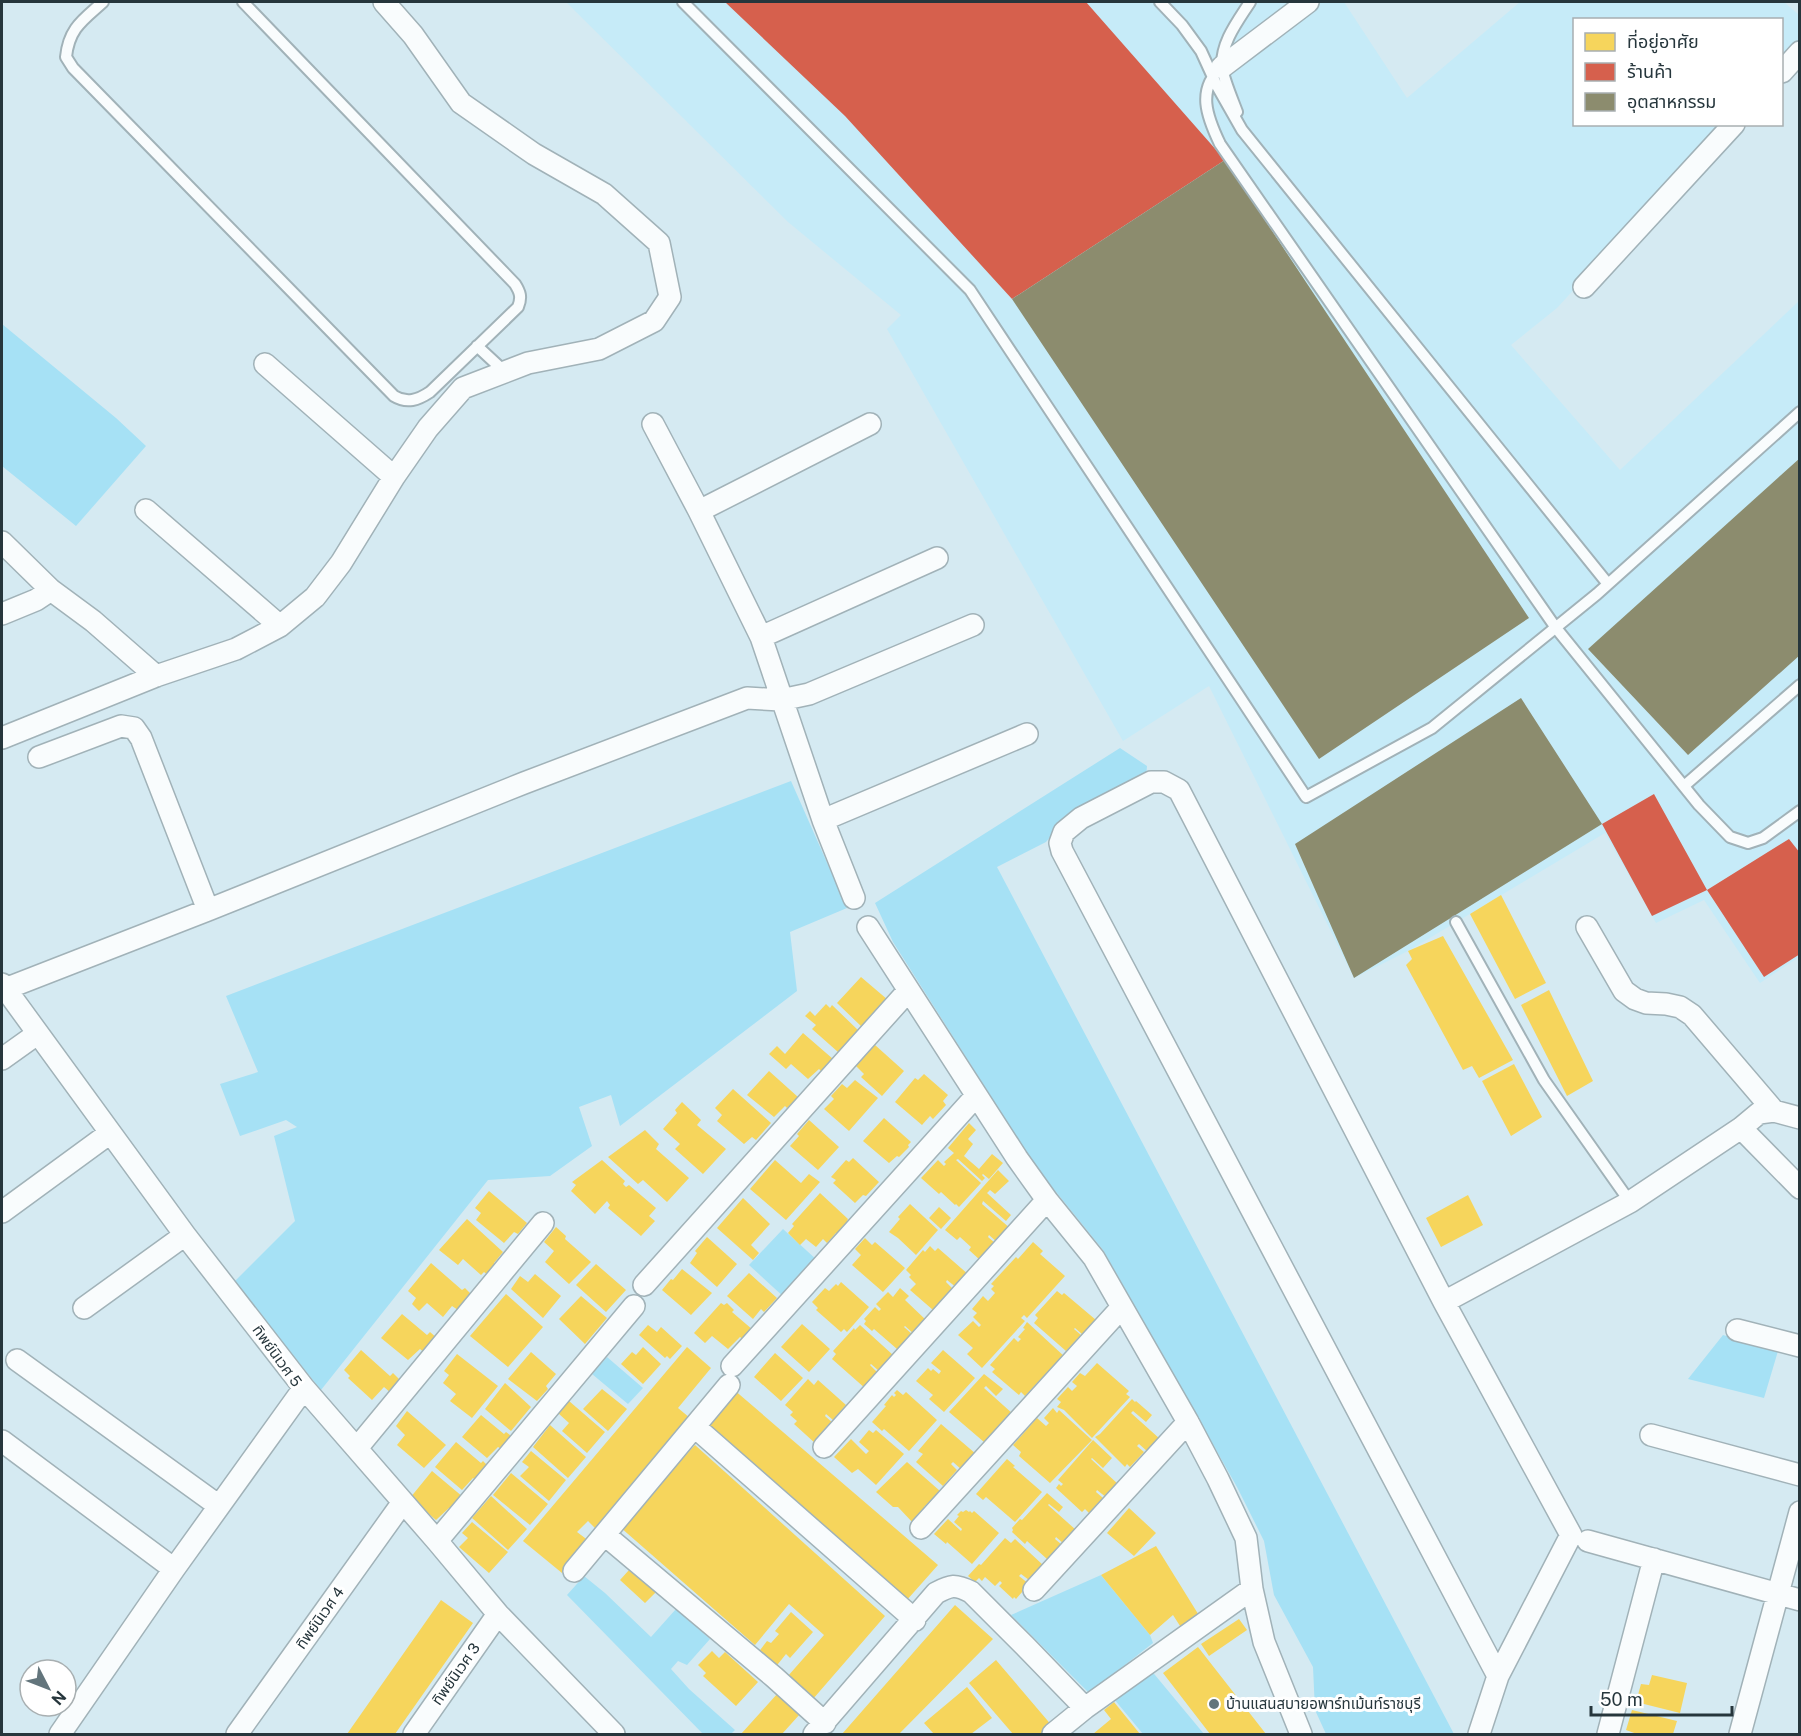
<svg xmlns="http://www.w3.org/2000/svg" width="1801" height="1736" font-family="'Public Sans','Noto Sans Thai',sans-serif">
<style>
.built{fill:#c6ebf8}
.green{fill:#a6e1f5}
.homes{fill:#f6d55c}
.shops{fill:#d6604d}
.industry{fill:#8c8c6e}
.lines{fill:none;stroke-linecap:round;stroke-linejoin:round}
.service-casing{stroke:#a1b2b8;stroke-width:14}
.minor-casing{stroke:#a1b2b8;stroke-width:24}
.service{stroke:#f9fcfd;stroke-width:10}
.minor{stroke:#f9fcfd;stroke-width:21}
.poi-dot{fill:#63757c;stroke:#fff;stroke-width:2}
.labels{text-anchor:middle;stroke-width:6;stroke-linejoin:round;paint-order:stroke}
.street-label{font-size:15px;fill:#26363c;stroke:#fff}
.poi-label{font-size:15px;fill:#26363c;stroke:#fff;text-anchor:start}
</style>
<rect width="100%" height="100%" fill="#d5eaf2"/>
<path class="built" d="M566,2H1344L1407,98L1520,2H1784L1799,15L1800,44L1782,63V20H1574V124L1725,125L1557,308L1511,345L1620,470L1799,301V957L1760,983L1704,900L1656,923L1605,833L1408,951L1354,978L1209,686L1123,741L887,329L901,315L788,222Z"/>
<path class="green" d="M2,324L116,418L146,446L76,526L2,466Z
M1120,748L1147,766L1146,778L1056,830L1046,842L997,867L1454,1734H1326L1315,1710L1313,1667L1274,1595L1264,1541L1237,1487L1103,1250L1035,1166L893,942L875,903Z
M791,781L847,908L790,932L797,991L620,1126L611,1095L579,1107L592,1146L550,1176L488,1180L321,1390L234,1282L295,1221L274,1136L297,1127L286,1120L240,1136L220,1084L258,1072L226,996Z
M783,1229L818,1261L785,1298L749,1265Z
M1723,1335L1778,1351L1764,1398L1688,1379Z
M607,1357L643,1388L628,1404L592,1374Z
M1101,1575L1150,1635L1153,1643L1089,1693L1011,1615Z
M584,1576L605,1593L651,1637L676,1609L710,1639L687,1665L678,1661L671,1669L689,1689L735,1730L731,1734H703L567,1595Z
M1150,1669L1204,1734H1143L1114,1699Z"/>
<path class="homes" d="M1501,895L1546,983L1515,999L1470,914Z
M1443,936L1513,1060L1479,1078L1472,1066L1463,1070L1406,965L1412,959L1408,951Z
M861,977L888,1000L863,1028L837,1003Z
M1549,990L1593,1081L1567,1096L1521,1005Z
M826,1004L830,1008L832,1005L860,1032L850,1044L847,1042L838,1052L812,1029L816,1025L805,1016L810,1011L815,1016Z
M803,1033L833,1059L822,1072L819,1069L808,1079L791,1064L786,1069L769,1054L777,1046L785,1054Z
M875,1045L904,1071L882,1096L861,1077L864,1074L856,1066Z
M1514,1064L1542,1117L1511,1136L1482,1081Z
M769,1071L798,1097L787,1108L785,1106L774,1117L747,1095Z
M924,1074L948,1095L943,1101L946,1105L933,1119L930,1116L922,1125L895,1102L915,1078L918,1080Z
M855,1080L878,1098L849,1131L824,1109L834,1099L831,1096L842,1084L847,1088Z
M733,1089L771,1123L756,1140L752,1137L744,1144L717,1121L722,1115L715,1108Z
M682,1102L701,1120L697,1125L726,1149L703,1174L675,1149L680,1144L663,1129L677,1113L675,1110Z
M884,1118L911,1142L908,1145L909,1147L899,1157L897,1156L889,1163L863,1141Z
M809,1120L839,1147L818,1170L790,1146L799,1136L797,1134Z
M969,1123L976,1130L968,1139L973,1144L964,1156L979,1169L992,1154L1003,1163L989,1179L983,1174L982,1175L985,1178L982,1181L958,1159L956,1160L981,1183L959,1207L956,1204L955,1205L941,1192L939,1194L921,1178L938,1160L944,1166L946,1164L944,1162L954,1153L948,1148Z
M645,1130L659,1144L656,1149L689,1178L667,1202L643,1180L638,1184L608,1157Z
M853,1158L879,1182L866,1196L863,1195L855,1203L833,1183L836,1180L831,1177L846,1160L849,1162Z
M602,1160L625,1181L623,1184L626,1187L629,1185L656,1208L649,1216L655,1221L641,1236L608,1208L610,1205L607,1201L595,1214L571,1191L576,1185L572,1182Z
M775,1160L801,1183L809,1174L820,1182L786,1220L750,1189Z
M998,1170L1009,1181L995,1194L990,1190L987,1193L1011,1215L1006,1221L983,1201L982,1204L1011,1229L998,1243L989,1235L988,1237L995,1243L980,1260L969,1250L971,1247L960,1237L957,1240L945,1230Z
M489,1191L527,1223L518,1234L514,1232L504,1243L476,1220L481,1213L475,1208Z
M820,1193L848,1219L847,1221L850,1223L839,1236L836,1233L827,1243L823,1239L816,1247L806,1239L800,1245L788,1233L794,1226L792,1224Z
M1468,1195L1483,1225L1441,1247L1426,1218Z
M743,1198L770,1224L751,1245L759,1253L753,1260L717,1228Z
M910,1204L938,1230L916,1255L898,1238L889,1232L900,1219L898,1217Z
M939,1207L951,1218L941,1229L929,1218Z
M467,1219L503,1252L494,1263L498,1267L490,1277L484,1272L481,1275L463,1259L458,1265L439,1250Z
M556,1227L566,1236L565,1239L591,1262L569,1284L545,1262L554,1251L544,1242Z
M707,1237L737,1264L717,1287L690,1263L697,1253L695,1251Z
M865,1238L872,1245L875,1242L905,1268L883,1292L852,1265L861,1255L855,1249Z
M1033,1242L1043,1251L1040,1254L1065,1276L1027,1318L1024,1315L1021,1318L1025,1321L982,1368L967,1354L973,1348L958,1335L973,1321L979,1327L981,1325L973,1317L977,1313L972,1309L983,1296L988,1301L995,1293L991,1289L994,1286L991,1284L1016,1257L1018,1259Z
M930,1246L935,1251L938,1248L969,1275L957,1288L947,1280L946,1282L953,1289L933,1310L910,1290L916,1284L909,1277L911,1275L906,1270L923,1250L925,1252Z
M431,1263L462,1290L465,1288L471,1294L458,1310L452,1306L443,1317L427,1303L419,1311L412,1304L416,1298L408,1291Z
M596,1264L626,1290L606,1312L576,1285Z
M682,1269L712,1293L691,1315L662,1290L671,1279L673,1280Z
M749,1273L777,1298L764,1312L761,1309L753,1319L727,1296Z
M535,1274L561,1296L543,1318L511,1289L520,1276L528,1282Z
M841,1282L869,1307L847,1332L844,1329L841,1332L816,1310L818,1308L812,1302L825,1288L829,1291L836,1284L838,1286Z
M900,1288L909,1296L905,1300L927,1321L915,1335L905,1326L904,1327L912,1334L897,1349L874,1329L872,1331L864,1324L866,1321L864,1319L875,1307L879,1311L881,1309L876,1304L888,1292L893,1297Z
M1057,1291L1062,1295L1064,1293L1096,1320L1083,1335L1075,1328L1074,1329L1081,1335L1066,1351L1034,1323L1038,1318L1035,1315Z
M506,1294L543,1327L508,1367L470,1336Z
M581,1296L607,1318L585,1344L559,1319Z
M721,1303L724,1305L727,1303L734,1310L732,1312L753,1330L744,1340L740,1337L728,1349L712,1336L705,1343L694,1333Z
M402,1314L427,1335L430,1332L438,1339L426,1354L420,1349L408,1360L381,1338Z
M1027,1322L1065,1357L1042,1381L1040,1380L1025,1396L1021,1392L1019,1395L992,1372L995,1369L990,1365L1014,1338L1018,1342L1021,1339L1018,1337L1025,1329L1023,1328Z
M802,1324L830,1349L809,1372L781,1347Z
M648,1325L657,1332L661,1327L682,1346L670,1359L667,1356L665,1358L639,1335Z
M860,1325L893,1355L879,1371L871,1364L870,1365L879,1374L866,1389L832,1359L836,1354L833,1351L854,1328L855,1330Z
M643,1347L661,1364L643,1384L621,1364L632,1352L636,1355Z
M687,1347L711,1368L678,1408L690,1418L597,1530L588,1521L577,1532L589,1541L562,1573L523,1541Z
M361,1350L390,1376L393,1373L401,1381L391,1393L384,1387L372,1400L348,1378L350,1376L344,1370Z
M943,1350L975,1378L944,1412L929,1399L933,1395L916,1381L928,1368L931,1371L933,1369L939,1374L941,1371L931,1363Z
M531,1352L556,1374L546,1386L548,1389L537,1401L508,1379Z
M775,1353L803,1378L781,1401L754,1377Z
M457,1354L498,1386L472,1418L450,1401L456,1394L443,1383L449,1375L444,1371Z
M1097,1363L1129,1391L1126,1394L1130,1397L1092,1438L1064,1410L1057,1407L1061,1402L1057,1399L1068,1387L1072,1391L1077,1386L1072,1382L1080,1373L1085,1376Z
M984,1374L1003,1389L996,1396L986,1386L984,1388L1013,1414L1000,1429L998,1427L984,1442L949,1412Z
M808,1379L814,1385L818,1380L846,1405L833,1420L826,1414L825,1416L834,1424L816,1444L794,1424L797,1421L790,1415L793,1412L785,1405Z
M505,1383L531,1407L511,1431L485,1409Z
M602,1389L627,1409L608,1431L583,1409Z
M733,1389L938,1565L906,1601L703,1425Z
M897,1390L903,1395L906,1392L937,1420L909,1451L884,1429L882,1431L872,1422L886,1406L884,1405L892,1395L894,1397L896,1395L894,1393Z
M1132,1399L1135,1402L1136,1401L1152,1415L1146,1422L1133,1411L1131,1413L1160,1439L1148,1452L1139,1444L1137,1446L1144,1452L1130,1467L1127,1464L1125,1467L1095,1437L1100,1434Z
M569,1401L605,1432L587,1453L562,1431L569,1423L558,1413Z
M1053,1408L1057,1413L1059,1410L1092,1440L1050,1483L1019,1456L1021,1452L1013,1445L1037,1418L1046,1426L1049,1423L1044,1418Z
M407,1411L446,1445L424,1468L397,1445L405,1435L396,1426Z
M481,1415L504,1434L506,1432L514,1438L503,1450L498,1447L487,1458L462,1437Z
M941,1424L976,1454L962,1470L953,1462L951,1464L957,1470L943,1486L916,1462L923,1454L918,1451Z
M550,1425L586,1457L568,1478L533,1447Z
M869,1430L873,1433L876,1430L904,1454L876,1485L858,1469L852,1473L834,1457L851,1439L866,1454L869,1451L859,1442Z
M1093,1440L1112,1458L1103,1468L1092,1458L1091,1459L1119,1485L1107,1498L1097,1490L1096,1492L1103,1498L1089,1513L1085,1509L1082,1512L1056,1488L1059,1484L1061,1486L1063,1484L1058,1480Z
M456,1442L481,1463L483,1461L489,1467L477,1481L473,1478L462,1490L435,1467Z
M695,1445L885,1616L813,1699L788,1676L824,1635L789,1604L755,1645L620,1527Z
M531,1451L566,1480L549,1501L520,1476L529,1467L522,1462Z
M1007,1459L1015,1466L1013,1467L1042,1492L1015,1522L986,1497L983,1500L976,1494Z
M907,1462L940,1491L924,1507L926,1509L914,1524L898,1507H893L876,1492Z
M432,1471L463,1497L452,1510L449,1508L436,1520L410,1498Z
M511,1473L548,1504L530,1525L493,1495Z
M1047,1493L1063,1507L1059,1512L1049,1504L1048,1505L1076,1530L1064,1544L1056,1537L1055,1539L1061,1544L1047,1559L1027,1541L1025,1544L1012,1532L1013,1530L1012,1528L1020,1519L1022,1520Z
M491,1496L527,1529L508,1550L472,1518Z
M1129,1508L1156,1533L1134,1556L1107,1533Z
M966,1510L969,1512L970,1511L972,1513L974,1511L999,1533L972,1564L947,1542L946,1544L934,1534L948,1519L961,1531L962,1529L954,1522L959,1516L957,1515L961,1511L963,1512Z
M472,1522L508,1552L489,1573L459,1547L468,1538L462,1533Z
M1005,1538L1011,1543L1015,1539L1043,1565L1029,1580L1021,1574L1019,1576L1029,1584L1016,1599L1014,1597L1013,1599L999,1586L1002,1583L1000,1581L995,1586L985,1577L982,1581L979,1578L975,1582L968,1576L979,1564L981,1565Z
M1156,1546L1200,1617L1182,1629L1173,1615L1150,1635L1101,1575Z
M629,1570L656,1592L645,1603L620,1580Z
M441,1600L473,1623L395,1734H347Z
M955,1605L993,1639L899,1734H884L882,1733L880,1734H842Z
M791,1612L813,1632L790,1658L786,1654L774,1669L757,1654L767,1641L771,1643L779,1634L775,1631Z
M1239,1619L1247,1630L1209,1656L1201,1644Z
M1198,1647L1266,1734H1210L1163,1673Z
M712,1651L719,1658L725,1652L758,1682L736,1706L703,1676L706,1673L698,1665Z
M996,1660L1053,1727L1042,1734H1013L969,1683Z
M1652,1675L1687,1683L1680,1713L1636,1702L1641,1684L1649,1685Z
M967,1687L992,1718L971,1734H934L924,1723Z
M778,1693L800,1714L782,1734H741Z
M1114,1702L1140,1734H1093L1111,1719L1104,1710Z
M1632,1710L1677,1721L1673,1734H1637L1626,1730Z"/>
<path class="shops" d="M725,2H1086L1225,160L1012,299L845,116Z
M1654,794L1707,890L1789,839L1800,853V954L1764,977L1707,890L1652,916L1602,824Z"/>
<path class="industry" d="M1225,160L1529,618L1319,759L1012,299Z
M1800,458V655L1688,755L1588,649Z
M1521,698L1602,824L1354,978L1295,844Z"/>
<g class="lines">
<defs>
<path id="service" d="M103,2C83,20 69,28 66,57L73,68L394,396C407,404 418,400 430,392L518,307C522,297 520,292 515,284L243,2
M683,2L970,290L1306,797L1432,728L1597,594L1800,412
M1160,2L1182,25L1201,51L1217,86L1242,130L1608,584
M1222,67C1196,89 1207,117 1220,144L1556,628L1699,805L1730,837L1748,843L1763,838L1800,811
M1237,112C1233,101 1223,78 1222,67C1221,42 1238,21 1250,2
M477,346L505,372
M1684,786L1800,685
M1456,922L1544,1080L1630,1202"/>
<path id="minor" d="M1222,67L1308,2
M1782,72L1800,52
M1584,287L1734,124
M265,364L394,477
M653,424L699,511L761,637L823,820L854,898
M146,510L280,626
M699,511L870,424
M2,542L51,590L93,621L156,676
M2,614L36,600L51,590
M761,637L937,558
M2,738L156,676L236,649L280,626L315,597L341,563L394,477L428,428L463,388L528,363L599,349L654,321L670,297L659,243L604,194L534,154L461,103L413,35L384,2
M39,757L121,726L134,728L141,738L208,910
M823,820L1027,734
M868,927L1017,1158L1047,1200L1094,1258L1188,1422L1218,1479L1246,1538L1252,1589L1264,1642L1301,1734
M1587,927L1624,991L1635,999L1646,1003L1666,1004L1680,1007L1692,1015L1774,1111
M2,984L185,1235L304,1388L174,1569L60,1734
M5,989L208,910L524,783L747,698L781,700L809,694L973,625
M2,1059L37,1034
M1741,1128L1800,1188
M2,1212L110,1133
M644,1285L908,991
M1444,1302L1630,1202L1741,1128L1759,1113L1774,1111L1800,1118
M84,1308L185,1235
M1737,1330L1800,1346
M17,1360L219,1506
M732,1366L976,1096
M304,1388L437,1541L498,1614L614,1734
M695,1427L915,1620
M1651,1435L1800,1475
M2,1441L174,1569
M824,1447L1047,1200
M357,1448L543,1223
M921,1528L1122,1307
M605,1535L774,1677L825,1723
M437,1541L634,1306
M1588,1541L1800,1600
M574,1571L729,1385
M1034,1590L1188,1422
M237,1734L403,1502
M414,1734L498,1614
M814,1734L936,1593C951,1585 955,1584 971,1592L1025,1646L1085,1708
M1053,1734L1085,1708L1252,1589
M1479,1734L1498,1676L1571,1535L1444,1302L1179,790L1164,782H1151L1081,818L1064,832L1060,843L1062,851L1498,1676
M1608,1734L1654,1559
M1740,1734L1800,1512"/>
</defs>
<use href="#service" class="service-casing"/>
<use href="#minor" class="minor-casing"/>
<use href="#service" class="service"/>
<use href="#minor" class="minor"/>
</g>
<circle class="poi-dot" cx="1214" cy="1704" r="6"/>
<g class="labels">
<g class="street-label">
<text transform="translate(277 1356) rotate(54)" y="5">ทิพย์นิเวศ 5</text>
<text transform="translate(320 1618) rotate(-55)" y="5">ทิพย์นิเวศ 4</text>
<text transform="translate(456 1674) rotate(-55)" y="5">ทิพย์นิเวศ 3</text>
</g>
<g class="poi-label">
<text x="1226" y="1709">บ้านแสนสบายอพาร์ทเม้นท์ราชบุรี</text>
</g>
</g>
<rect width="1801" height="1736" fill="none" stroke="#26363c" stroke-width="6"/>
<rect x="1573" y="18" width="210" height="108" fill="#ffffff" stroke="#a8afb1" stroke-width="1.5"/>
<rect x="1585" y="33" width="30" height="18" fill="#f6d55c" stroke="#a8afb1" stroke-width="1.5"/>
<text x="1627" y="48" font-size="18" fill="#26363c">ที่อยู่อาศัย</text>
<rect x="1585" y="63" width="30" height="18" fill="#d6604d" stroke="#a8afb1" stroke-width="1.5"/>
<text x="1627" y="78" font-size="18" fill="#26363c">ร้านค้า</text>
<rect x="1585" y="93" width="30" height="18" fill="#8c8c6e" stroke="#a8afb1" stroke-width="1.5"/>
<text x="1627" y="108" font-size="18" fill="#26363c">อุตสาหกรรม</text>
<g transform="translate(48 1688) rotate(132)"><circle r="28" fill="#ffffff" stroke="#a8afb1" stroke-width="1.5"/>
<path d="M0-4.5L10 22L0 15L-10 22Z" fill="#63757c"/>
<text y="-9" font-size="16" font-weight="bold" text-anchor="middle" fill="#26363c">N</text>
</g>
<path d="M1591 1706v9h141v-9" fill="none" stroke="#26363c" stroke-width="3"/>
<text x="1600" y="1706" font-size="18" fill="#26363c" stroke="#ffffff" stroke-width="4.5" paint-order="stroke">50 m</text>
</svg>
